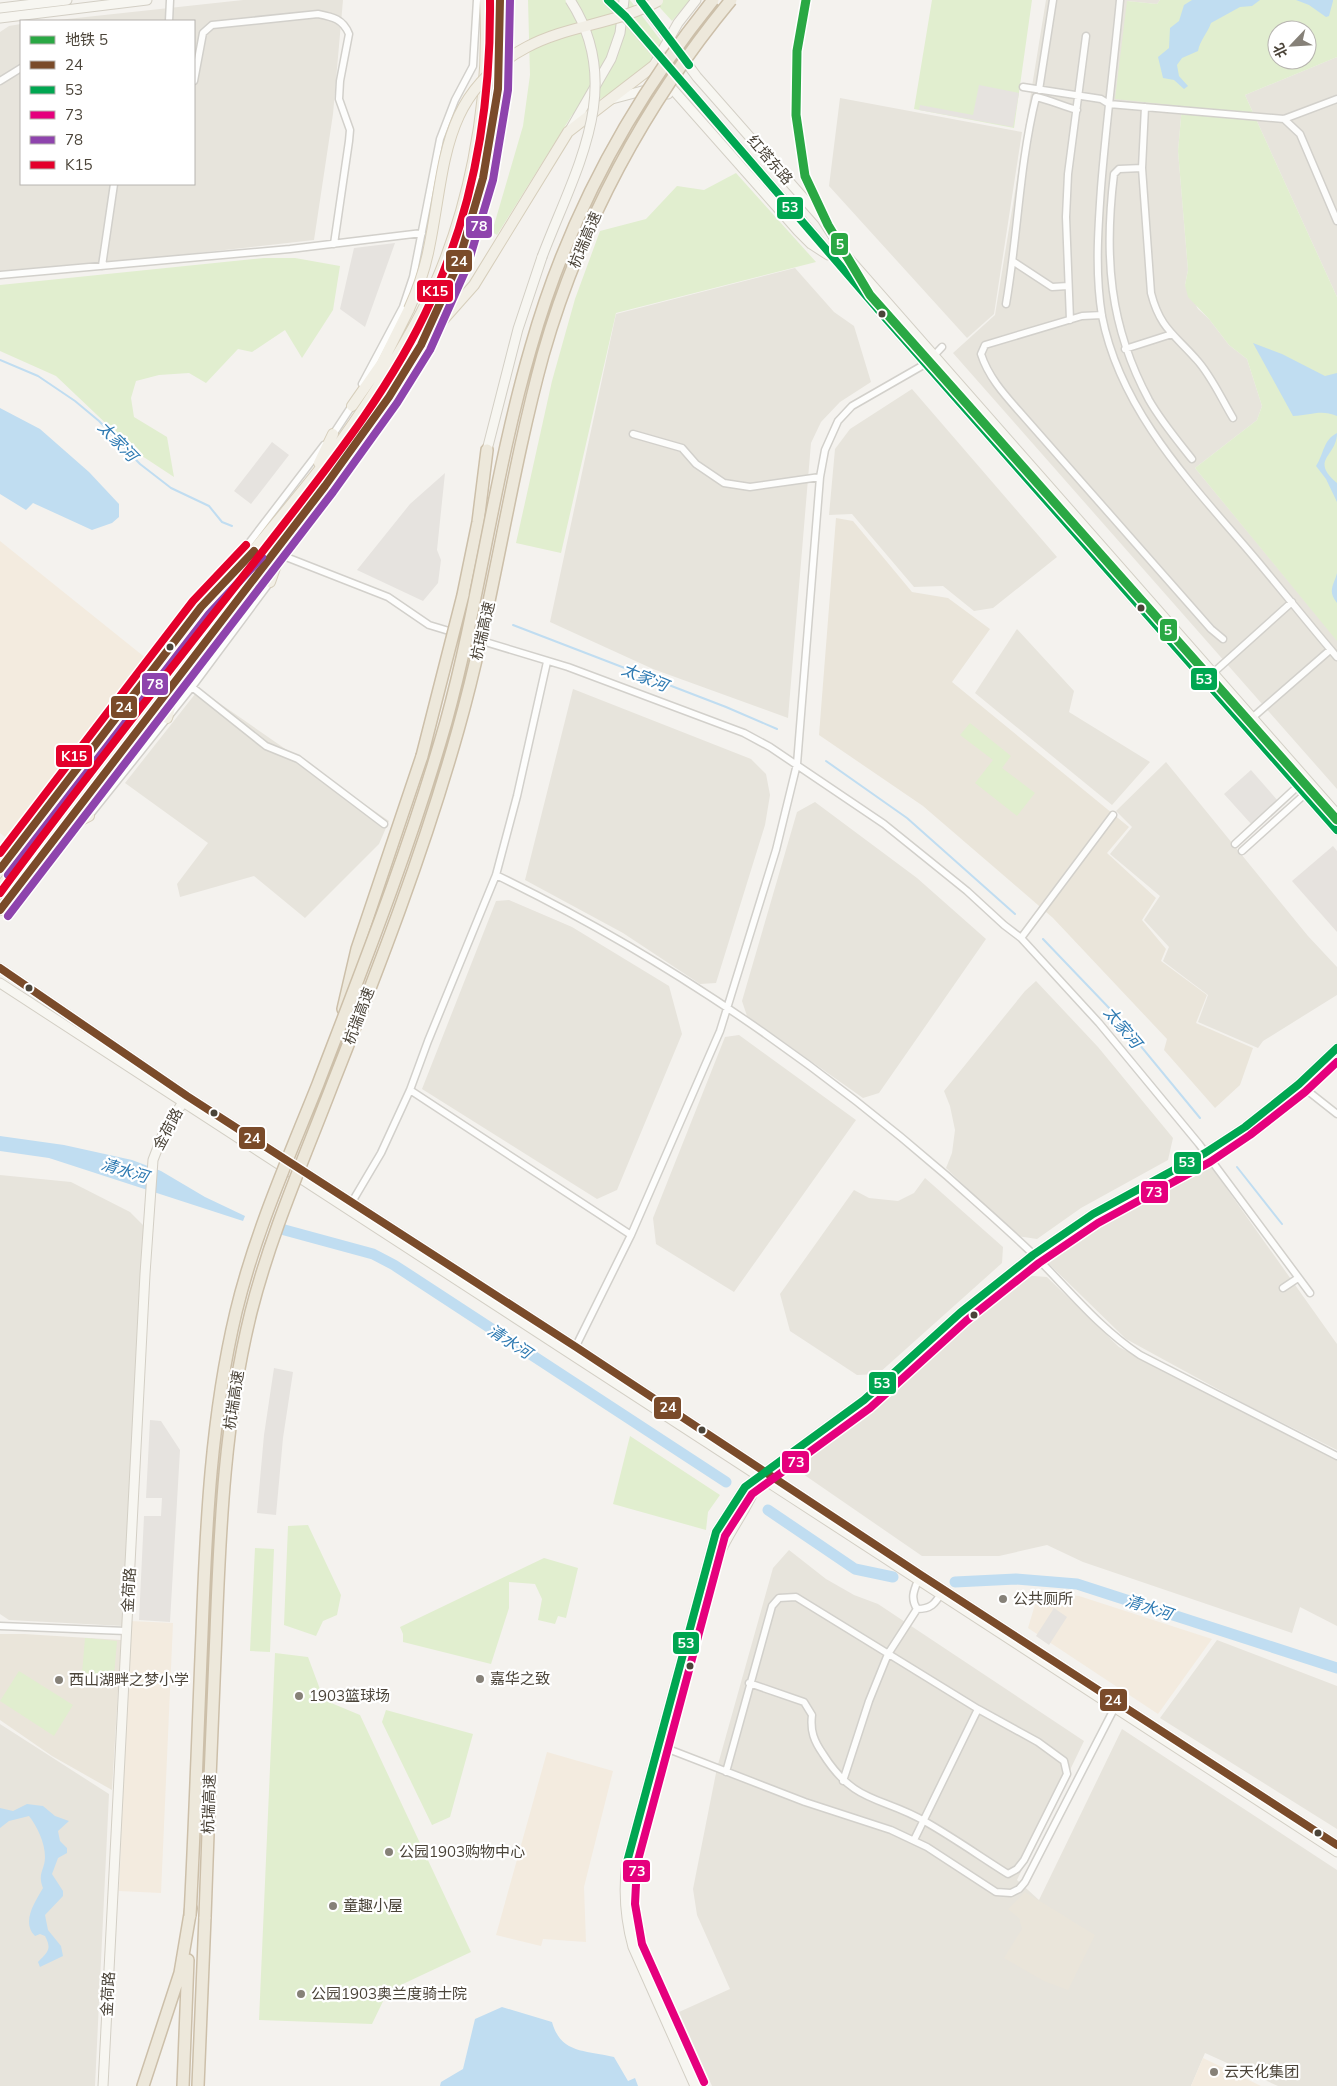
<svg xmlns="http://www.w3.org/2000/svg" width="1337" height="2086" font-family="Mulish,'Noto Sans SC',sans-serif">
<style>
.residential{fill:#e7e4dc}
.commercial{fill:#f3ebdf}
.industrial{fill:#e6e2de}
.education{fill:#eae5da}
.green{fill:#e1eecf;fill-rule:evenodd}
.parking{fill:#e6e3df}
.water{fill:#c0ddf1}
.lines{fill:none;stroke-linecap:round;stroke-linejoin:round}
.stream{stroke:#c0ddf1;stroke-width:2}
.river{stroke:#c0ddf1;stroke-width:11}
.street-casing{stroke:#d2d0cb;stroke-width:9}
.secondary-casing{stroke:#d3cfc5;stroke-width:11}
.primary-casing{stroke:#d6cebb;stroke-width:12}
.highway-casing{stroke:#ccbfa9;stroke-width:14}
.street{stroke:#fdfdfc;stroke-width:6}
.secondary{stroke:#f7f6f1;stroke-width:9}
.primary{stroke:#f2efe6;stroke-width:10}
.highway{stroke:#ede8db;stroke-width:11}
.secondary-bridge-casing{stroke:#d3cfc5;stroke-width:11;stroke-linecap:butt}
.primary-bridge-casing{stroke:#d6cebb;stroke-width:12;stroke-linecap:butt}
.highway-bridge-casing{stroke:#ccbfa9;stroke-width:14;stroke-linecap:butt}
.secondary-bridge{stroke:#f7f6f1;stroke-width:9}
.primary-bridge{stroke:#f2efe6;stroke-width:10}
.highway-bridge{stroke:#ede8db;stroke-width:11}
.bus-1-casing{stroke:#fff;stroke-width:11}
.bus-2-casing{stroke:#fff;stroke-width:11}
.bus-3-casing{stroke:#fff;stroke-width:11}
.bus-4-casing{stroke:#fff;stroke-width:11}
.bus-5-casing{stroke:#fff;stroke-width:11}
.bus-1{stroke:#7a4b2a;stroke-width:8}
.bus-2{stroke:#00a651;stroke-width:8}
.bus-3{stroke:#e5007d;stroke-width:8}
.bus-4{stroke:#8e44ad;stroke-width:8}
.bus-5{stroke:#e4002b;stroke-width:8}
.metro-1-casing{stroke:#fff;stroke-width:12}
.metro-1{stroke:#2aa844;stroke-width:9}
.bus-dot{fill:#4b4439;stroke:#fff;stroke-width:2}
.poi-dot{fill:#868178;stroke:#fff;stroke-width:2}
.labels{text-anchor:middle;stroke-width:4.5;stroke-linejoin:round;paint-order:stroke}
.street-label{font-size:15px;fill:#4b4439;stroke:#fff}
.poi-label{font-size:15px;fill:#4b4439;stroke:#fff;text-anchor:start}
.water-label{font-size:16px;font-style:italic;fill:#2e7ab2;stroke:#fff}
.line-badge{stroke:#fff;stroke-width:2}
.badge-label{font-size:14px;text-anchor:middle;font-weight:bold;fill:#fff}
</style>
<rect width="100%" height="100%" fill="#f4f2ee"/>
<path class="residential" d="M243,0H343L333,114L314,240L0,275V32L9,26L21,24V184H194V21H49Z
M1046,0H1160L1157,4L1127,1L1182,106L1178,151L1188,270L1185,285L1198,309L1209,319L1229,345L1247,359L1262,406L1257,420L1195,468L1337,640V789L953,353L995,315Z
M1337,57V297L1245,95Z
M840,98L1022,132L994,314L967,338L829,186Z
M795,268L834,312L854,326L871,382L840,402L821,422L811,443L788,718L653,669L550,622L616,314Z
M912,389L1057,557L993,608L974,611L943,586L914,587L852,514L829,515L835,449L850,429Z
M1017,629L1074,691L1069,712L1150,762L1112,805L975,693Z
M199,689L389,821L379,844L305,918L254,876L180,897L177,884L208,843L125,783Z
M573,689L751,759L766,774L770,795L765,825L716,983L700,984L623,933L525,880Z
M1166,762L1308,936L1337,967V995L1263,1041L1258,1048L1198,1022L1208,995L1163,961L1169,947L1144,920L1160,896L1110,854L1132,827L1116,811Z
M815,802L917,878L986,939L879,1093L863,1098L747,1016L742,1001L797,812Z
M509,900L572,927L669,986L682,1034L617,1190L597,1199L422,1089L496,901Z
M1036,981L1098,1047L1173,1138L1168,1160L1081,1208L1037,1239L1017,1236L946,1168L952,1153L955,1130L950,1106L944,1091L1025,991Z
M739,1035L856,1120L734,1292L656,1244L653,1218L725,1037Z
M1205,1158L1337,1344V1450L1245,1404L1126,1339L1046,1261L1049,1248L1097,1216Z
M0,1175L71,1182L130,1212L144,1226L124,1626L9,1620L0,1614Z
M925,1178L1003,1247L1002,1263L878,1374L857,1375L790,1331L780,1294L854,1190L869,1198L898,1201L914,1193Z
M1021,1275L1047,1277L1119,1347L1337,1459V1626L1300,1607L1292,1633L1083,1562L1047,1545L999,1556H922L803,1474L805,1461L848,1428Z
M789,1550L826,1579L854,1595L878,1604L1084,1741L1017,1880L1039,1900L1122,1729L1337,1870V2086H1278L1205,2053L1191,2086H712L679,2012L730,1989L697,1915L693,1889L717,1768L773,1568Z
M1217,1640L1337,1686V1829L1160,1718Z
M0,1724L109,1794L95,2086H0Z"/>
<path class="commercial" d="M0,541L147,659L5,837L0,833Z
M1039,1591L1079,1596L1212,1639L1158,1714L1028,1628Z
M130,1621L173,1623L161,1893L119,1891Z
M547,1752L613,1771L584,1887L586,1942L543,1939L541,1946L496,1935Z
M1203,2058L1261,2086H1191Z"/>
<path class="industrial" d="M1333,846L1337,851V932L1292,881Z"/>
<path class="education" d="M836,518L853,521L912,592L948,598L990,629L952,682L1129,827L1107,853L1156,898L1142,920L1166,949L1161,961L1207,995L1196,1023L1253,1048L1240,1085L1215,1108L1164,1050L1167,1039L1053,918L923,806L819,735Z
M0,1634H24L121,1640L112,1790L52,1756L0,1720Z
M1025,1892L1095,1935L1068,1990L1044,1981L1004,1958L1022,1929L1019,1918L1008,1909Z"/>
<path class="green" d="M528,0H630L662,42L648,66L609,94L572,115L497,235L492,232L523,126L530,75Z
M653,0H690L672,21Z
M932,0H1032L1014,128L914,109Z
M1160,0H1337V57L1245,95L1337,297V641L1195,468L1257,420L1262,406L1247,359L1229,345L1209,319L1188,297L1185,285L1188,270L1178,151L1182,106L1115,99L1127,1L1157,4ZM1277,30H1307V60H1277Z
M736,173L816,262L616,313L561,553L516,543L552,381L575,299L600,231L646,219L677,186L704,190Z
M264,258H295L340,266L333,310L302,358L285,330L252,352L238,349L206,383L189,373L159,375L136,381L131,398L134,417L167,437L174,477L136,452L56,376L0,351V285Z
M970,723L1011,756L1002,768L1035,793L1017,816L975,783L993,760L960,735Z
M630,1436L720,1495L708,1512L706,1530L613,1504Z
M308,1525L341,1595L337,1615L323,1621L316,1636L284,1625L288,1526Z
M255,1548L274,1549L270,1652L250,1651Z
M544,1558L578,1568L566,1618L558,1616L555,1624L538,1620L542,1599L535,1584L509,1582V1608L491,1664L403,1642V1634L400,1627Z
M85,1638L117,1641L114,1676L82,1673Z
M275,1653L308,1657L324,1700L360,1715L471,1952L388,1991L372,2024L259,2020Z
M19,1671L73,1705L54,1736L0,1701Z
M386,1710L473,1734L450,1817L432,1825L382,1722Z"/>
<path class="parking" d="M979,85L1019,93L1013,127L919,110L920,105L973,115Z
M395,243L365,327L340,309L354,248Z
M272,442L289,455L251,504L234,491Z
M445,473L437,550L441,560L438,583L423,601L357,570L410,504Z
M1251,770L1278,801L1252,825L1224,794Z
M274,1368L293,1372L283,1438L276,1515L257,1513L264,1435Z
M150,1420L161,1421L180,1450L170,1622L139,1620L144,1516H161L162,1498H146Z
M1054,1608L1067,1617L1049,1645L1036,1636Z"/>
<path class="water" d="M1192,0H1271H1260L1252,6L1240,7L1211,23C1207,34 1200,40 1198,51L1182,58L1177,65L1179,76L1188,86L1184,89L1174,80L1163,78L1158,57L1169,48L1170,28L1179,21L1184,5Z
M1296,0H1333V1L1329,16L1326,17L1309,5Z
M1253,343L1282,354L1325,376L1337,373V416C1321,409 1311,415 1293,416Z
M0,408L40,429L89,472L119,504V517L112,523L92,530L33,503L26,510L0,494Z
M1337,433C1337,457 1309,459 1337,483V502L1326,479L1316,466C1324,454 1323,440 1337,433Z
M1337,573V603C1327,591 1334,585 1337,573Z
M0,1136L64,1145L132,1160L161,1171L205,1197L245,1216L243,1221L49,1158L0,1151Z
M27,1804L43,1806L55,1816L69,1821L58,1831L60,1841L67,1848V1853L58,1858L52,1874L63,1891V1896L45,1915L48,1930L61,1946L63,1956L40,1967L38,1962C48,1952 52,1949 45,1936L40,1934L35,1936C21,1922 35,1902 43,1888C37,1873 45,1870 45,1857C45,1843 37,1826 29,1816L9,1821L0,1828V1808L13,1811Z
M502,2007L552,2022C561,2054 585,2050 614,2057L628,2081L635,2078L638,2086H440L441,2082L463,2069L475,2019Z"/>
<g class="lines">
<path class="stream" d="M0,360L38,376L75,401L99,421L140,464L171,488L209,506L222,522L232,526
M513,625L726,707L777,729
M826,761L907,818L1015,914
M1043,939L1111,1010L1200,1118
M1237,1167L1282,1224"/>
<path class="river" d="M281,1229L373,1254L394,1265L726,1482
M768,1510L855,1569L893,1577
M955,1582L1016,1579L1077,1584L1337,1668"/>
<defs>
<path id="street" d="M1120,0C1114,63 1106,125 1101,188C1098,230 1095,274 1102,316C1120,409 1188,480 1248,550C1278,585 1307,622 1337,657
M169,21L170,0
M0,81L21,68
M194,81L203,33L212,25L318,14C333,17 343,19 349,34L340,81L339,99L350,130L349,141L334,244
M1023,87L1101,99L1109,104L1284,119L1337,99
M1039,90L1053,0
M1145,107L1142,168L1151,293C1160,328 1174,334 1196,359C1211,375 1221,398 1233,418
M1284,119L1300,134L1337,221
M1142,168L1119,169L1114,174C1104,256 1109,326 1149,400C1161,421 1177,440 1192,459
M1014,262L1052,287L1068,286
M102,266L114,184
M0,275L290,249L422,233
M1006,304C1018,235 1019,166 1036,97C1050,100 1062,106 1077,110
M1102,315L1082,316L985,345L981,354C988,376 1003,393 1018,410L1211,629L1223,639
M1070,320L1066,217L1068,174L1086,36
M1125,349L1172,334
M362,384L403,307L413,277L440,139L455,100L473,66L477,0
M633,434L682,448L696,464L724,483L750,487L820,477
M332,436L353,404
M258,546L388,597L429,625L568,667L744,733L770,747L884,824L967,891L1004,925L1021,938L1099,1023L1199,1144L1310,1293
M210,594L324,445
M1213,673L1292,602
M192,687L266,746L298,759L384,824
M1252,718L1330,650
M89,816L192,687L270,582
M1235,844L1298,786
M1242,851L1305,794
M0,869L203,604
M496,875C659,954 811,1058 947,1176C976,1202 1006,1228 1034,1255C1068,1289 1099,1328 1140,1355L1337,1456
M1021,938L1113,815
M1299,1084L1337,1114
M410,1090L631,1235
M352,1202L381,1153L410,1090L428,1041L496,875L517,796L547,662
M1283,1288L1298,1278
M574,1350L631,1235L720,1031L776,850L797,764L820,477L825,450L838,421L852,406L927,363L942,347
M919,1578C914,1590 910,1598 917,1609C931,1609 935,1604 942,1592
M0,1626L126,1631
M663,1747L805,1802L891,1830L927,1847L996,1892L1011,1893L1019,1889L1025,1882L1116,1705
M726,1772L772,1606L779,1598L796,1597L978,1709L1038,1742L1064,1761L1067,1774L1024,1860L1017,1869L1008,1874C981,1857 954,1838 926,1822C882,1796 855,1805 823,1754C814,1741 810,1731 812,1715L804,1702L749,1683
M843,1781L869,1701L888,1654L917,1609
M914,1840L978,1709"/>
<path id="secondary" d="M640,0L697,77L822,219L844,253L1337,814
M696,0L678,23L653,67L798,231L811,244L828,255
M0,8L67,0
M0,18L147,0
M612,99L642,91L668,94
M570,130L611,59L620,33L624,0
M803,222L887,320L1337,830
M487,450L518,329L542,257
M0,968L187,1096L576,1347L921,1575L1337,1845
M0,983L1337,1852
M103,2086L145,1274L153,1160L163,1134L183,1102
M695,2086L633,1947C625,1918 623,1892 627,1862L716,1532L745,1487L864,1400L960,1313L1033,1255L1093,1214L1205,1153L1245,1127L1299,1084L1337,1048
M703,2086L640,1945C633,1917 630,1892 634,1863L714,1566C726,1534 749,1508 760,1477"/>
<path id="primary" d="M427,338L474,285L568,132L669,54
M352,406L382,363L409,309
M319,463L333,434
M270,582L283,545
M201,607L215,593
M167,718L178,680
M63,829L89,816
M0,888C78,782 158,676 237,571C271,527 309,486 341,441C370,400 398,357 421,313C469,221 491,102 485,0
M0,910C77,805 157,703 237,600C276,550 316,499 353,447C377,414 402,381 421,345C477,240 505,119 500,0"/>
<path id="highway" d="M463,595L478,522L487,450
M343,1009L357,949L422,756
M143,2086L180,1973L191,1908
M183,2086L188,1960
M198,2086L205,1917"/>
</defs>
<use href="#street" class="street-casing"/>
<use href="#secondary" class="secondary-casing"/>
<use href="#primary" class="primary-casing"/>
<use href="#highway" class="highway-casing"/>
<use href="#street" class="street"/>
<use href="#secondary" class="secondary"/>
<use href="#primary" class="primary"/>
<use href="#highway" class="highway"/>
<defs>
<path id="secondary-bridge" d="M608,0L629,21L803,222
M542,257C574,172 627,87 570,0"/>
<path id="primary-bridge" d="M409,309C418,289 425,269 429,248C446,166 440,93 527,47C568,25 617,24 658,1"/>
<path id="highway-bridge" d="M422,756L463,595
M190,1916C195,1822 198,1727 202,1633C206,1525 211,1417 236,1312C255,1233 288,1159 318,1084C364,964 411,845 446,722C480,598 495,470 531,347C567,220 630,103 713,0
M205,1917C208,1822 212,1728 216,1633C220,1525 225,1417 251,1312C271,1233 304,1159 333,1083C379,967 424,851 458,730C493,607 509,479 543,355C580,225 645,104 731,0"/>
</defs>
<use href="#secondary-bridge" class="secondary-bridge-casing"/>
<use href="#primary-bridge" class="primary-bridge-casing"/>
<use href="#highway-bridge" class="highway-bridge-casing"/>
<use href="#secondary-bridge" class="secondary-bridge"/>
<use href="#primary-bridge" class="primary-bridge"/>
<use href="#highway-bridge" class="highway-bridge"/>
<defs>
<path id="bus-1" d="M0,869L201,607L254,551
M0,910L325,486L389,397L421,345L458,264L483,178L498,89L500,0
M0,968L187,1096L576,1347L921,1575L1337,1845"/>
<path id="bus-2" d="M608,0L626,17L887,320L1337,830
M640,0L689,65
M627,1862L716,1532L745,1487L864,1400L960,1313L1033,1255L1093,1214L1205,1153L1245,1127L1299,1084L1337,1048"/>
<path id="bus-3" d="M704,2082L642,1944L635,1904L637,1864L725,1536L752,1494L870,1408L966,1321L1039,1263L1098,1223L1210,1162L1250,1135L1305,1092L1337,1062"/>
<path id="bus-4" d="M8,875L209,614L262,557
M8,916L333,492L397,403L430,350L467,267L493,180L508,90L510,0"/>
<path id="bus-5" d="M0,853L193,601L246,545
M0,893C82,782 167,673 252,565C315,483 389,395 431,301C475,206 491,104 490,0"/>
</defs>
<use href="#bus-1" class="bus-1-casing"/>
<use href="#bus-2" class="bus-2-casing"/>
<use href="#bus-3" class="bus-3-casing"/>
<use href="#bus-4" class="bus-4-casing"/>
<use href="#bus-5" class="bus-5-casing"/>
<use href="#bus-1" class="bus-1"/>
<use href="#bus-2" class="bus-2"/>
<use href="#bus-3" class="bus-3"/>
<use href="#bus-4" class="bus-4"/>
<use href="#bus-5" class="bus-5"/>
<defs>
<path id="metro-1" d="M806,0L797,51L796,115L805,176L828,225L870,295L1337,820"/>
</defs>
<use href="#metro-1" class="metro-1-casing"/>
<use href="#metro-1" class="metro-1"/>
</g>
<g class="bus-dot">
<circle cx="882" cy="314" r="4.5"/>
<circle cx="1141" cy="608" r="4.5"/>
<circle cx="170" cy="647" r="4.5"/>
<circle cx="29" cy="988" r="4.5"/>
<circle cx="214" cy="1113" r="4.5"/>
<circle cx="974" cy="1315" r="4.5"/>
<circle cx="702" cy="1430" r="4.5"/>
<circle cx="690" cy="1666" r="4.5"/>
<circle cx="1318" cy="1833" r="4.5"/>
</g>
<g class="poi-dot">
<circle cx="1003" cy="1599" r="5"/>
<circle cx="480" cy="1679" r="5"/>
<circle cx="59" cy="1680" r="5"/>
<circle cx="299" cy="1696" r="5"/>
<circle cx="389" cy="1852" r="5"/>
<circle cx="333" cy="1906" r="5"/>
<circle cx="301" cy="1994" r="5"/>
<circle cx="1214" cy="2072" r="5"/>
</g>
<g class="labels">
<g class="street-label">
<text transform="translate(770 160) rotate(49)" y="5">红塔东路</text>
<text transform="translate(585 240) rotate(-67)" y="5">杭瑞高速</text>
<text transform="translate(483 631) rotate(-77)" y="5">杭瑞高速</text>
<text transform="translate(359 1016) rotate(-69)" y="5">杭瑞高速</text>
<text transform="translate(168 1129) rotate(-62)" y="5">金荷路</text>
<text transform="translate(234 1400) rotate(-81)" y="5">杭瑞高速</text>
<text transform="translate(129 1590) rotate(-87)" y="5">金荷路</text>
<text transform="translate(209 1804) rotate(-88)" y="5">杭瑞高速</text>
<text transform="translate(108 1994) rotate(-87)" y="5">金荷路</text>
</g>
<g class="poi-label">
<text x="1013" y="1604">公共厕所</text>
<text x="490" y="1684">嘉华之致</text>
<text x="69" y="1685">西山湖畔之梦小学</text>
<text x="309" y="1701">1903篮球场</text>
<text x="399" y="1857">公园1903购物中心</text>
<text x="343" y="1911">童趣小屋</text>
<text x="311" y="1999">公园1903奥兰度骑士院</text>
<text x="1224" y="2077">云天化集团</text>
</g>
<g class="water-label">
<text transform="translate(118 441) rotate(46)" y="6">太家河</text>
<text transform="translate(645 677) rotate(22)" y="6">太家河</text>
<text transform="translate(1123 1027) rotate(50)" y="6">太家河</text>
<text transform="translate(125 1170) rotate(17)" y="6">清水河</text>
<text transform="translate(510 1341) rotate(33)" y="6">清水河</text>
<text transform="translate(1149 1607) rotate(18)" y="6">清水河</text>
</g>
</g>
<g class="line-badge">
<rect x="776" y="196" width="28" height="24" rx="5" fill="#00a651"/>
<rect x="465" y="215" width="28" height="24" rx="5" fill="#8e44ad"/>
<rect x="830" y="232" width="19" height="24" rx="5" fill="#2aa844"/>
<rect x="445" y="249" width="28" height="24" rx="5" fill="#7a4b2a"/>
<rect x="416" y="279" width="38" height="24" rx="5" fill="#e4002b"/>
<rect x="1159" y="618" width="19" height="24" rx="5" fill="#2aa844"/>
<rect x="1190" y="667" width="28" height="24" rx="5" fill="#00a651"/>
<rect x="141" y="672" width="28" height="24" rx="5" fill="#8e44ad"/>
<rect x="110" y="695" width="28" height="24" rx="5" fill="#7a4b2a"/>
<rect x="55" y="744" width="38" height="24" rx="5" fill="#e4002b"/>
<rect x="238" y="1126" width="28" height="24" rx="5" fill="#7a4b2a"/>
<rect x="1173" y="1151" width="29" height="24" rx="5" fill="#00a651"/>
<rect x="1140" y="1180" width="29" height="24" rx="5" fill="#e5007d"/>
<rect x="868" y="1371" width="29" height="24" rx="5" fill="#00a651"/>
<rect x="653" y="1396" width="29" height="24" rx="5" fill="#7a4b2a"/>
<rect x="781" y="1450" width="29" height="24" rx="5" fill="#e5007d"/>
<rect x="672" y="1631" width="28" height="24" rx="5" fill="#00a651"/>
<rect x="1099" y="1688" width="29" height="24" rx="5" fill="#7a4b2a"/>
<rect x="622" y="1859" width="29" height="24" rx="5" fill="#e5007d"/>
</g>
<g class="badge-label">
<text x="790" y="212">53</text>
<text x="479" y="231">78</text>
<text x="840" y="249">5</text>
<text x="459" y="266">24</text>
<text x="435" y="296">K15</text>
<text x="1168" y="635">5</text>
<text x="1204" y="684">53</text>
<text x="155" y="689">78</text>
<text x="124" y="712">24</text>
<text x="74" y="761">K15</text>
<text x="252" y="1143">24</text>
<text x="1187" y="1167">53</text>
<text x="1154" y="1197">73</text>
<text x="882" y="1388">53</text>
<text x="668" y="1412">24</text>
<text x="796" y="1467">73</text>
<text x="686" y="1648">53</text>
<text x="1113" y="1705">24</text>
<text x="637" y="1876">73</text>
</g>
<rect x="20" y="20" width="175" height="165" fill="#ffffff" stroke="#b7b4b0"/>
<rect x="30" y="36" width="25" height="8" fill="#2aa844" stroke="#b7b4b0"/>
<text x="65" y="45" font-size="15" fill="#4b4439">地铁 5</text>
<rect x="30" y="61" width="25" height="8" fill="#7a4b2a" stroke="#b7b4b0"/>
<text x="65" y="70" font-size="15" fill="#4b4439">24</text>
<rect x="30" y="86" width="25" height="8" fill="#00a651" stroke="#b7b4b0"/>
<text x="65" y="95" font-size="15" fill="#4b4439">53</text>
<rect x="30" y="111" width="25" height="8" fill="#e5007d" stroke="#b7b4b0"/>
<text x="65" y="120" font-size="15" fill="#4b4439">73</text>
<rect x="30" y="136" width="25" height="8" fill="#8e44ad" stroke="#b7b4b0"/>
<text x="65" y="145" font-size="15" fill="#4b4439">78</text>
<rect x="30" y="161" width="25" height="8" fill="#e4002b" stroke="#b7b4b0"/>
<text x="65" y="170" font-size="15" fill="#4b4439">K15</text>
<g transform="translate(1292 45) rotate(245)"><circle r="24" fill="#ffffff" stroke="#b7b4b0"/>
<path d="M0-4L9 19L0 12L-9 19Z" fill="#868178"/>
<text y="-8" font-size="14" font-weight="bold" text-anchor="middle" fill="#4b4439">北</text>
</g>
</svg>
